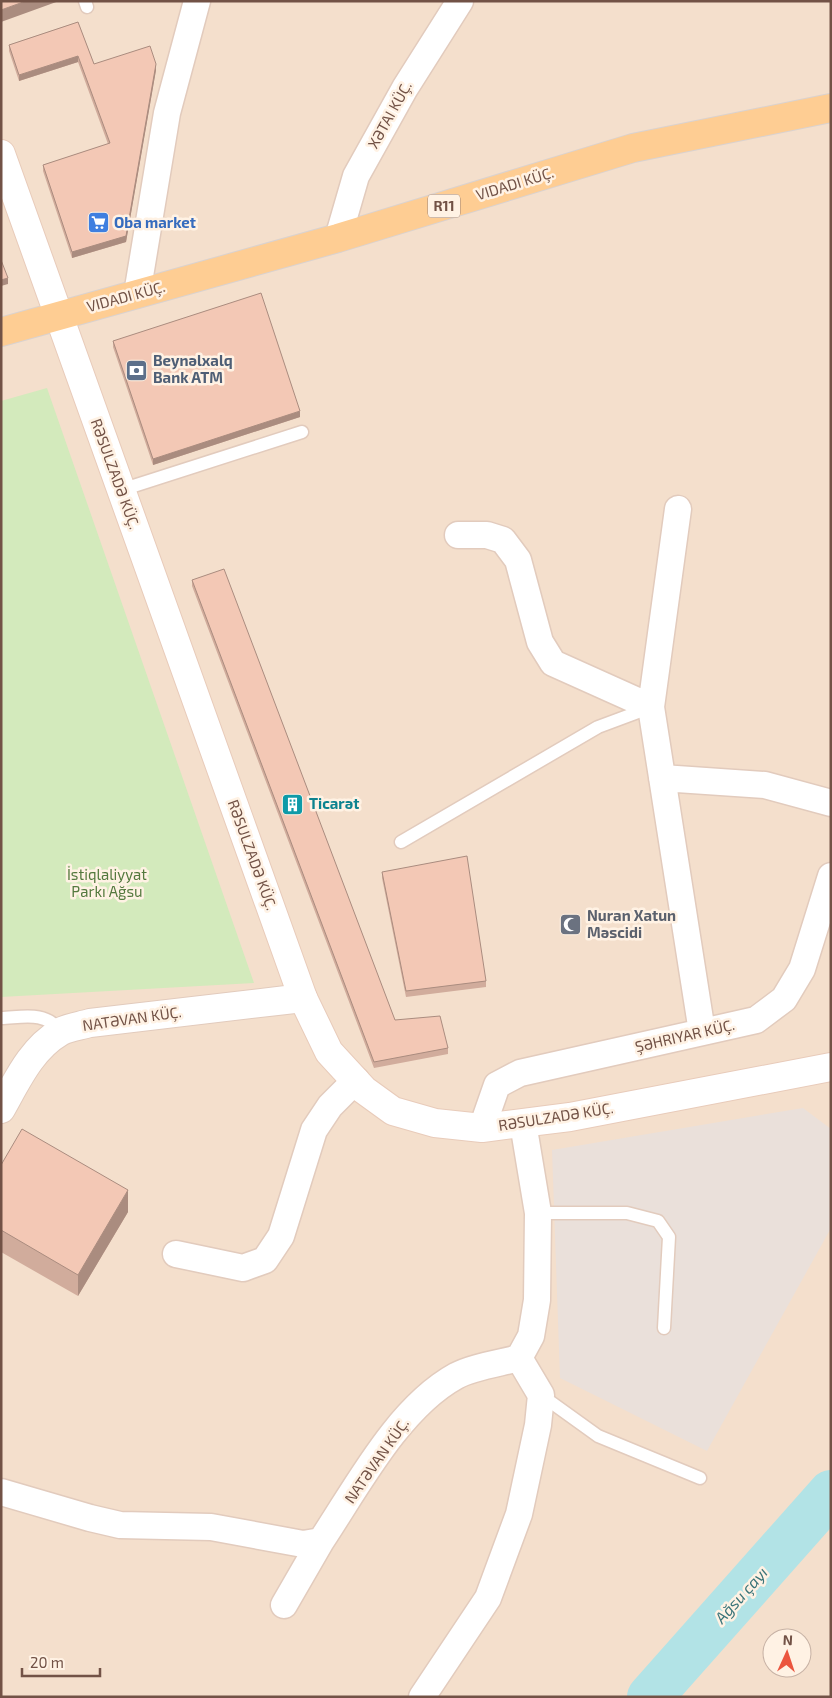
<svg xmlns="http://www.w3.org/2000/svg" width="832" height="1698" font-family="'Exo 2',sans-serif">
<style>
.residential{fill:#f4dfcc;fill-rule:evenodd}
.industrial{fill:#eae0da}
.park{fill:#d3eabc}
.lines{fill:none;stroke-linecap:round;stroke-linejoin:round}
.river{stroke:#b2e3e6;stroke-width:46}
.service-casing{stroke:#e2cbbd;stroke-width:15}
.minor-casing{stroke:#e2cbbd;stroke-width:29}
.tertiary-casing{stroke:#e2cbbd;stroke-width:30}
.secondary-casing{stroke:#e8cbba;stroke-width:30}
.primary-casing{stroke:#dad2cf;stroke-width:30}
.service{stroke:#fff;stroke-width:12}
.minor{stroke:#fff;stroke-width:26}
.tertiary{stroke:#fff;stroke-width:28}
.secondary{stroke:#fff;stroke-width:28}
.primary{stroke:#fecd93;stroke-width:28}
.wall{fill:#d1ac9c}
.shaded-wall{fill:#aa8c7f}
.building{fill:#f3c8b5;stroke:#aa8c7f}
.labels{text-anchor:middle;stroke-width:5;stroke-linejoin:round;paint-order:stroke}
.shield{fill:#fff2e4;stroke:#9c8275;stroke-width:1}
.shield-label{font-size:14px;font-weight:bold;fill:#725246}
.street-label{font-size:15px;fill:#725246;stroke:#fff2e4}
.shop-label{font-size:15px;font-weight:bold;fill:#366cbe;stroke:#fff2e4;text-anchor:start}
.service-label{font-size:15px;font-weight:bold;fill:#4e5e75;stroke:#fff2e4;text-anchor:start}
.culture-label{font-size:15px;font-weight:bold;fill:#0d838f;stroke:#fff2e4;text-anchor:start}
.park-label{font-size:15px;fill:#54793e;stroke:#fff2e4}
.worship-label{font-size:15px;font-weight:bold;fill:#5b616d;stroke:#fff2e4;text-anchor:start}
.water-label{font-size:16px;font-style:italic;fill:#3a7479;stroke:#fff2e4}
</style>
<rect width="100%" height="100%" fill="#fdeede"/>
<path class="residential" d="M1,1H831V1697H1ZM772,1638H802V1668H772Z"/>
<path class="industrial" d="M803,1108L831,1129V1228L707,1451L560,1378L552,1150Z"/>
<path class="park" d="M47,388L254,983L1,997V401Z"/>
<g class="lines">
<path class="river" d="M650,1697L831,1493"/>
<defs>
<path id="service" d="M85,1L87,7
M121,490L302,432
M401,842L598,727L649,708
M1,1018C25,1017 44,1011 61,1031
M538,1213H627L658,1221L669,1237L664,1328
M541,1395L598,1436L700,1478"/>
<path id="minor" d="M338,238L356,176L405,88L460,1
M137,294L167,113L197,1
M678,509L651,707L702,1032
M458,535H487L503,540L518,560L540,642L553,663L651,707
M662,778L765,785L831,803
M482,1128L497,1085L520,1073L756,1020L784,999L802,969L831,876
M176,1254L243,1268L265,1260L281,1236L314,1130L330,1106L356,1080
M1,1492L90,1518L120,1525L211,1527L303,1544L321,1541C357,1487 398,1408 456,1376C472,1367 501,1363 519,1358L531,1336L537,1300L538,1213L523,1123
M284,1605L321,1541
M422,1697L488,1598L519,1514L538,1425L541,1395L519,1358"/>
<path id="tertiary" d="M1,1109C17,1081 31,1049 60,1032C68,1027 80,1026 90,1023L303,998"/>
<path id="secondary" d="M1,154L303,998L329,1052L364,1090L393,1111L435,1123L482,1128L570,1117L831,1067"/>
<path id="primary" d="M1,332L338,238L633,148L831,108"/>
</defs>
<use href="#service" class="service-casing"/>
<use href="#minor" class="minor-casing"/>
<use href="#tertiary" class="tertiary-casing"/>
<use href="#secondary" class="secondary-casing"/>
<use href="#primary" class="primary-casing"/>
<use href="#service" class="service"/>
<use href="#minor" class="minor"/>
<use href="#tertiary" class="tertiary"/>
<use href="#secondary" class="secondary"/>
<use href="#primary" class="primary"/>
</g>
<path class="wall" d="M78,22L94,64L156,70L126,242L72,258L43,171V165L108,144L78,62L19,81L9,51V45Z
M113,341L300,417L153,465L113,347Z
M192,580L395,1020L448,1048V1054L374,1068L192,586Z
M382,872L486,981V987L406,997L382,878Z
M1,1165L128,1212L78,1296L1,1252Z"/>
<path class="shaded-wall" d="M26,1H59L1,22V10Z
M78,56V62L19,81V75Z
M156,64V70L126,242L72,258V252Z
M8,278V284L1,286V280Z
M300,411V417L153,465V459Z
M128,1190V1212L78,1296V1275Z"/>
<path class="building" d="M1,1H26L1,10Z
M78,22L94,64L150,46L156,64L126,236L72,252L43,165L110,143L78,56L19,75L9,45Z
M1,260L8,278L1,280Z
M261,293L300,411L153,459L113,341Z
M224,569L395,1020L440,1016L448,1048L374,1062L192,580Z
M467,856L486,981L406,991L382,872Z
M22,1129L128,1190L78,1275L1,1230V1165Z"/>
<defs>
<symbol id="supermarket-square" viewBox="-11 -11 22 22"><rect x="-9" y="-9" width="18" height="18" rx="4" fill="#3f7fe0" stroke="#fff2e4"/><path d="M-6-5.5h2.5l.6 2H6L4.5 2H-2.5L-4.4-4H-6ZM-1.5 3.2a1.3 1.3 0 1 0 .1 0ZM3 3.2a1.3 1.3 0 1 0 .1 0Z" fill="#fff"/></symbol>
<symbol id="bank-square" viewBox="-11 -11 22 22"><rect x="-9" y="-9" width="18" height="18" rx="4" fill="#5c6f8a" stroke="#fff2e4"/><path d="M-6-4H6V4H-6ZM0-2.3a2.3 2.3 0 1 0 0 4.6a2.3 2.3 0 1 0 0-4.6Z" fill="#fff"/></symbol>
<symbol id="building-square" viewBox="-11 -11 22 22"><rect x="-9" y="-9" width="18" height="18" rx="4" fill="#0f9aa8" stroke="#fff2e4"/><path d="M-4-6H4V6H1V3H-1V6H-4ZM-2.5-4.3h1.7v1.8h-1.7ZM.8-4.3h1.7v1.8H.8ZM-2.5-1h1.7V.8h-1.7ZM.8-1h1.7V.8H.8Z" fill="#fff"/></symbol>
<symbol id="mosque-square" viewBox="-11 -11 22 22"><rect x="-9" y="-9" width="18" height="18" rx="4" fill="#6b7280" stroke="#fff2e4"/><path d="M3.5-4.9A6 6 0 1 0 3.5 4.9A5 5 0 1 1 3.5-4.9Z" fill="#fff"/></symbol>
</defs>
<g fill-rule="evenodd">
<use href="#supermarket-square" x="86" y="210" width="25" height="25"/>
<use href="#bank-square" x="124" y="358" width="25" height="25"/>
<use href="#building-square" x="280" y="792" width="25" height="25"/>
<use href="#mosque-square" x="558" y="912" width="25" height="25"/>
</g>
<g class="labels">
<rect class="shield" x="428" y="194.5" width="32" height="23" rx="4"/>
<g class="shield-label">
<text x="444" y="211">R11</text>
</g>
<g class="street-label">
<text transform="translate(390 115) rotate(-61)" y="5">XƏTAI KÜÇ.</text>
<text transform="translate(515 184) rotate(-17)" y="5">VIDADI KÜÇ.</text>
<text transform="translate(126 297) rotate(-15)" y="5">VIDADI KÜÇ.</text>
<text transform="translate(115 474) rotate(70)" y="5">RƏSULZADƏ KÜÇ.</text>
<text transform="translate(252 855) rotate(70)" y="5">RƏSULZADƏ KÜÇ.</text>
<text transform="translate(132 1019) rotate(-8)" y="5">NATƏVAN KÜÇ.</text>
<text transform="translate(685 1036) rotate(-13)" y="5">ŞƏHRIYAR KÜÇ.</text>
<text transform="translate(556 1117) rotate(-9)" y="5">RƏSULZADƏ KÜÇ.</text>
<text transform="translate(377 1461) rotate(-55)" y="5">NATƏVAN KÜÇ.</text>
</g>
<g class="shop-label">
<text x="114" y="228">Oba market</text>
</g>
<g class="service-label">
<text x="153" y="366">Beynəlxalq<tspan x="153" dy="17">Bank ATM</tspan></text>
</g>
<g class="culture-label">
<text x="309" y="809">Ticarət</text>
</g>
<g class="park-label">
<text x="107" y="880">İstiqlaliyyat<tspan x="107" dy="17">Parkı Ağsu</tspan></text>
</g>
<g class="worship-label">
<text x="587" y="921">Nuran Xatun<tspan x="587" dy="17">Məscidi</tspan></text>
</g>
<g class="water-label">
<text transform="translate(741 1595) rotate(-48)" y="6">Ağsu çayı</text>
</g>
</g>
<rect width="832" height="1698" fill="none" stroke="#725246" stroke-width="5"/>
<g transform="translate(787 1653) rotate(3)"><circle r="24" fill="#fff2e4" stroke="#c7b2a5"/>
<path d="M0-4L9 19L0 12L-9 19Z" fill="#eb553e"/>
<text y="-8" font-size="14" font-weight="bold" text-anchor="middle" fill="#725246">N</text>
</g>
<path d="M22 1668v8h78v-8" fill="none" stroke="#725246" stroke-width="2.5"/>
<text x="30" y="1668" font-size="15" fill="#725246" stroke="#fff2e4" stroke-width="4" paint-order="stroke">20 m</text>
</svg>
